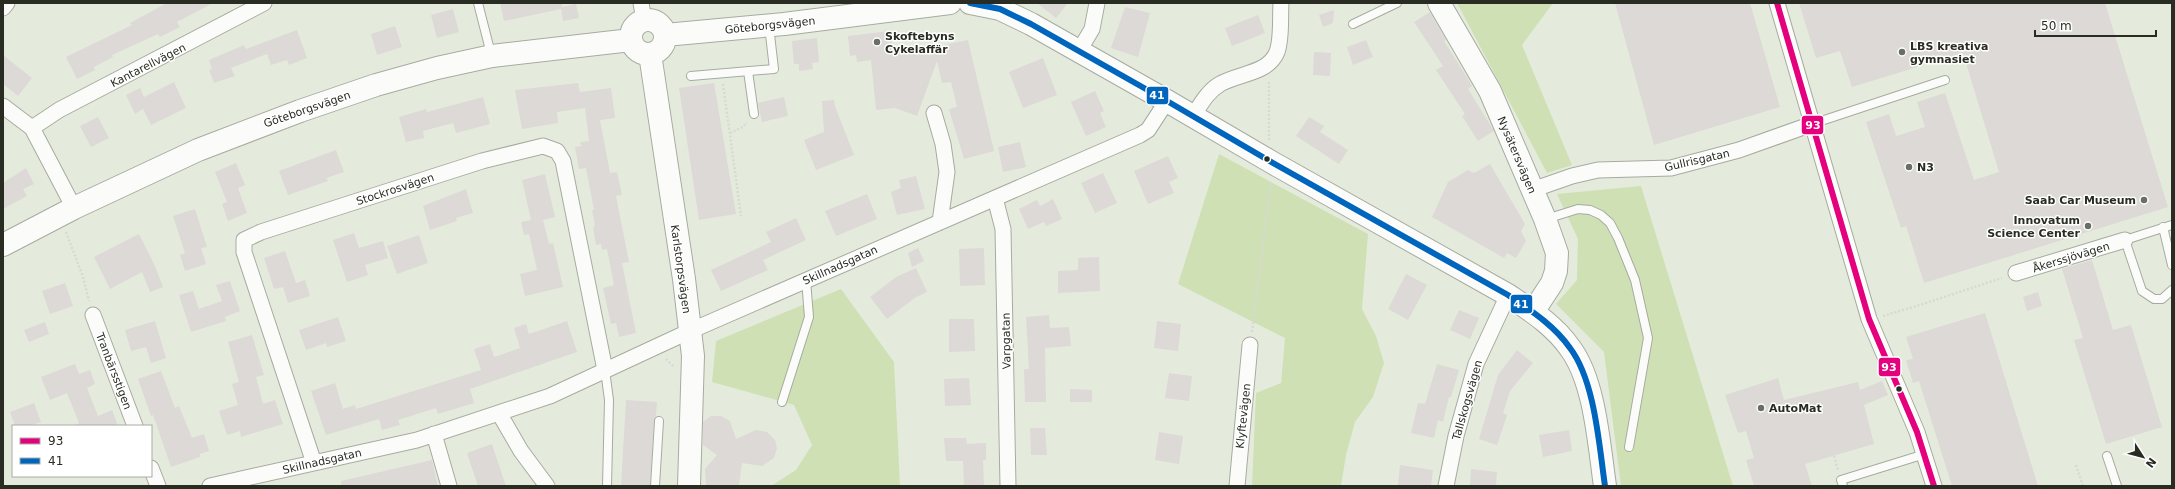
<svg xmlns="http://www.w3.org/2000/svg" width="2175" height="489" font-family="'DejaVu Sans',sans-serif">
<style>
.green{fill:#cfe0b5}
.building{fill:#dcd9d6}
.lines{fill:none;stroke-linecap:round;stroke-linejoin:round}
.lane-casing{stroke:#a6aba0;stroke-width:10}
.street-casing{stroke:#a6aba0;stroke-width:17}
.secondary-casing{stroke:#a6aba0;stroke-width:24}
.path{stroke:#d7d9d5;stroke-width:2.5;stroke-dasharray:2 2;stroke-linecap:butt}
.lane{stroke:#fbfcfa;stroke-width:8}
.street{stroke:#fbfcfa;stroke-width:15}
.secondary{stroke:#fbfcfa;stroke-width:22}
.bus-1-casing{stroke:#fff;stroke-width:9}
.bus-2-casing{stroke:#fff;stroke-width:9}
.bus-1{stroke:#e5007d;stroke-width:6}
.bus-2{stroke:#0065bd;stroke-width:6}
.poi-dot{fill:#6a6f63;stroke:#fff;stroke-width:1.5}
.bus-dot{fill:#282c22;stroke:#fff;stroke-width:1.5}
.labels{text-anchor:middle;stroke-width:3;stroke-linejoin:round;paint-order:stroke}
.street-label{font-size:11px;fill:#282c22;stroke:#fff}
.poi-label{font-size:11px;font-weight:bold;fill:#282c22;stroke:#fff;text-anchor:start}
.line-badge{stroke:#fff;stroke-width:1.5}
.badge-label{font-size:11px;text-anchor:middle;font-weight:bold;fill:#fff}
</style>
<rect width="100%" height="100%" fill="#e5ebdc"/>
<path class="green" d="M1457,3H1553L1522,45L1572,165L1547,173Z
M1219,154L1368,234L1362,309L1376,336L1384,363L1373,397L1355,422L1346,455L1341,486H1252L1256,393L1281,383L1285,338L1178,284Z
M1641,186L1733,486H1621L1604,352L1556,304L1577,280L1578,239L1557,194Z
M841,289L894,362L900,486H771L796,470L812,445L794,405L712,382L716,341Z"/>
<path class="building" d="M167,3H213L177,22L180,27L160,37L158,34L112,55L113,57L94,67L95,70L77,79L66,57L132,25L130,23Z
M500,3H562V7L576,4L579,18L563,21L561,9L504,21Z
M1037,3H1068L1056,18Z
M1615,3H1750L1780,107L1654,145Z
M1799,3H2105L2168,207L1924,283L1906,226L1901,228L1866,122L1889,114L1896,136L1925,127L1917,102L1945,93L1974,180L1999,172L1963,53L1852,87L1840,51L1816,58Z
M1125,7L1150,13L1138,57L1111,48Z
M453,9L459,32L437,38L431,15Z
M1334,10L1333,23L1323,27L1319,15Z
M1430,12L1446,40L1444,41L1468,79L1472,86L1468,89L1494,131L1478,141L1462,116L1465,114L1436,70L1443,66L1414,22Z
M1258,15L1265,33L1232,46L1225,28Z
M395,26L402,47L377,55L371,34Z
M297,30L307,58L289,65L287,60L271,65L267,54L231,68L235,76L214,83L209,70L212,69L209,60L244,45L246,49Z
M890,31L893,52L934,47L968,40L994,151L964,159L949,109L957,107L951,82L942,83L937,61L917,116L895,108L876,110L871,60L857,62L856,55L850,56L848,36Z
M817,38L819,62L812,63L813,69L799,71V64H794L792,41Z
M1366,40L1373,57L1353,65L1347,47Z
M1314,52L1331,53L1330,76L1313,75Z
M3,55L32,78L18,96L3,84Z
M1043,58L1057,95L1023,108L1009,72Z
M174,82L186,108L151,125L143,109L135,114L126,95L140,88L144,97Z
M578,83L580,92L611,88L615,118L600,120L610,173L617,172L622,195L616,196L629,262L622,263L636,333L619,337L616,323L611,324L603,288L614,285L607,249L602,250L601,244L596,245L593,227L595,226L592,210H594L586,168L579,169L575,147L581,146L580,142L589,141L585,108L557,112L558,123L522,129L515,90Z
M714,83L736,214L699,220L679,88Z
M1095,91L1104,111L1100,113L1106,127L1086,136L1071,102Z
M483,97L490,124L456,133L453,123L423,131L424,138L406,142L399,117L426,109L427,112Z
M784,97L788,116L762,122L758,103Z
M834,100L835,106L854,155L816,170L804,140L824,132L822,101Z
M98,117L109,138L91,147L80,126Z
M1309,117L1324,126L1320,132L1348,150L1339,164L1296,136Z
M1020,142L1026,167L1003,172L998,147Z
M336,150L344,172L326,178L328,181L288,195L279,171Z
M1168,156L1178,178L1169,182L1174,193L1148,204L1134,171Z
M236,163L245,185L238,188L247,213L228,221L222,204L227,202L215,172Z
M1490,164L1525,224L1521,231L1526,241L1516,258L1507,253L1504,258L1432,217L1448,182L1468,170L1474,173Z
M26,168L34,184L23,189L27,196L3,209V183Z
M1103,173L1117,203L1095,213L1081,183Z
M545,174L555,217L543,220L549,244L553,243L563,287L525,296L520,274L537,270L529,234L524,235L521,222L531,220L522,180Z
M916,176L925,209L897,215L891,192L901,188L899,180Z
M466,189L473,213L456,218L457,221L430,230L423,206Z
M867,194L877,219L836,236L825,211Z
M1053,199L1062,219L1046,226L1044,222L1028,229L1019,209L1037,200L1040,206Z
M195,209L207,247L201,248L206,264L185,271L180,255L185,253L173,216Z
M796,218L806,240L763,260L768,270L721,291L711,270L771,242L766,232Z
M354,233L359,248L383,241L388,258L365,265L368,275L347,282L333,240Z
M139,234L155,266L163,287L150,292L142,272L110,289L94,257Z
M419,235L428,263L397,274L387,246Z
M918,248L924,261L912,267L908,253Z
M984,248L985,285L960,286L959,249Z
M285,251L296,283L305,280L310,296L288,303L283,287L274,289L264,258Z
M1099,257L1100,291L1058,293V271L1078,270V258Z
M2092,260L2113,330L2131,325L2162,427L2106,444L2074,340L2083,338L2062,269Z
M916,268L927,292L916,297L887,319L870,297L896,277Z
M1406,274L1427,285L1408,320L1388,309Z
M230,281L240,311L225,317L226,321L191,332L179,295L193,291L199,309L222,301L216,285Z
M65,283L73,306L50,314L42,291Z
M2038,292L2042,306L2027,311L2023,297Z
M1459,310L1479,318L1470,339L1450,330Z
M1985,313L2038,486H1952L1919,381L1913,383L1906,360L1913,359L1906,337Z
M1049,315L1050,328L1069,327L1071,346L1045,348L1046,402H1025L1024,369H1029L1026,317Z
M338,317L346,341L327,347L326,343L306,350L299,330Z
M949,319H974L975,351L949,352Z
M155,321L166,358L151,363L146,347L131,351L125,330Z
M567,321L577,352L470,389L474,403L438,414L436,408L398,420L400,425L382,430L379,419L326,435L311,391L335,383L343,409L355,405L356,409L481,370L474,349L490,344L494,357L520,348L514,328L526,324L529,334Z
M1157,321L1181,324L1178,351L1154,348Z
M45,322L49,334L29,342L24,330Z
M252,335L264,375L256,377L263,404L275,400L283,424L241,437L240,431L227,435L219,411L238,405L232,384L239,382L228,342Z
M1517,350L1533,363L1510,391L1503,413L1507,415L1497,445L1479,439L1498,375Z
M75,364L79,374L90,370L95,384L87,388L98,416L112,410L118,426H74L79,423L67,393L50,400L41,377Z
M1437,364L1459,370L1451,397H1449L1443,422L1438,420L1434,438L1411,433L1418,403L1425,404Z
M161,371L175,408L179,406L192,438L204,434L209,451L200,454V457L171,467L153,415L151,416L138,379Z
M1169,373L1192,376L1189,401L1165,398Z
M969,378L971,405L945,406L944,379Z
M1778,378L1784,400L1858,382L1860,390L1882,381L1888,395L1864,405L1874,444L1805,464L1812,486H1754L1746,460L1754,458L1746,431L1738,433L1725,395Z
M1070,389L1092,390V402H1070Z
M626,400L657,402L656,416L654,421L650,486H621Z
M34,403L41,422L29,426H15L10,412Z
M711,416H721L730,421L736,439L756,430L767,432L775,440L777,448L774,458L762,466L742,463L739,486H706L705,469L717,455L703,445V422Z
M1030,428H1045L1047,455H1031Z
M1569,430L1572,451L1543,457L1539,435Z
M1159,432L1183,436L1179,464L1155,460Z
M944,438H966L967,444L986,443V460H983L984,486H964L963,461H946Z
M492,444L506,486H478L467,453Z
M432,460L438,486H341V481Z
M1400,465L1433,470L1431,486H1398Z
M1471,469L1497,472L1496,486H1470Z"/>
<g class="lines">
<defs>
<path id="lane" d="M478,3L491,54
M1353,24L1397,3
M748,71L754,114
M691,76L774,69L769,26
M1812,124L1945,80
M1546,219L1578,209L1590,210L1601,215L1610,223L1618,238L1635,280L1648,338L1629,447
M2172,225L2125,240L2142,291L2154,299H2162L2172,290
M2163,227L2172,265
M605,370L609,400L607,486
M782,402L809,317L806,280
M2107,456L2117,486
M655,486L659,421
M1843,486L1841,480L1925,454"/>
<path id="street" d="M641,3L644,20
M1777,3L1869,319L1917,432L1934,486
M3,8L7,3
M1079,51L1092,29L1097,3
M3,106L32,128L74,208
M934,113L943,144L947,172L940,222
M1193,116C1201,104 1207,92 1220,84C1239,73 1268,74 1277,52C1282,38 1280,18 1281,3
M32,128L59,110L264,3
M1532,190L1572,176L1598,170L1671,168L1739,150L1812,124
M995,198L1003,229L1008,486
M2016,273L2125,240
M93,315L135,426
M499,413L521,451L547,486
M434,434L449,486
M314,463L244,252V240L261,232L482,161L543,146L557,151L563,161L605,370
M151,468L158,486
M210,486L417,440L550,396L690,331L1140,135L1148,130L1167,101
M1237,486L1250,345
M1446,486L1456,436L1476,364L1508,295"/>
<path id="secondary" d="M970,3L1000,9L1031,24L1167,101L1273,163L1508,295C1530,310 1554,325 1570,348C1595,381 1599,445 1605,486
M1439,3L1490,91L1545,219L1557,253L1556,271L1552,283L1533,312
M631 37a17 17 0 1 1 34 0a17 17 0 1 1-34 0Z
M665,35L784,24L950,3
M650,54L684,279L693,356L689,486
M3,245L74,208L198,150L300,111L376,85L437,68L492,56L631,40"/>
</defs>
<use href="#lane" class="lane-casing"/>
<use href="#street" class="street-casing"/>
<use href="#secondary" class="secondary-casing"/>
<path class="path" d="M723,84L741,216
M730,133L743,127L747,122
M1269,140V81
M66,232L83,277L89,301
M1883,316L1920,305L2002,278
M1252,332L1271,182
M666,359L674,367
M1834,456L1838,470
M2076,465L2083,486"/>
<use href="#lane" class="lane"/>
<use href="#street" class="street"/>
<use href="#secondary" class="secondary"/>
<defs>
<path id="bus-1" d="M1777,3L1869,319L1917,432L1934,486"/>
<path id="bus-2" d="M970,3L1000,9L1031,24L1167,101L1273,163L1508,295C1530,310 1554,325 1570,348C1595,381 1599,445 1605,486"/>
</defs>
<use href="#bus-1" class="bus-1-casing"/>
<use href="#bus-2" class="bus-2-casing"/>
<use href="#bus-1" class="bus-1"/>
<use href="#bus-2" class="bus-2"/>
</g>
<g class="poi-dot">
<circle cx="877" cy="42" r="4"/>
<circle cx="1902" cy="52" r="4"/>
<circle cx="1909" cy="167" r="4"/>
<circle cx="2144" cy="200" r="4"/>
<circle cx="2088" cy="226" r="4"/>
<circle cx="1761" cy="408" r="4"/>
</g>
<g class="bus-dot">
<circle cx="1267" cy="159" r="3.5"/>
<circle cx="1899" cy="389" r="3.5"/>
</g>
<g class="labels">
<g class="street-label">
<text transform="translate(770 25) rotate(-6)" y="4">Göteborgsvägen</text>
<text transform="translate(148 65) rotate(-27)" y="4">Kantarellvägen</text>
<text transform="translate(307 109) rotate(-19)" y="4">Göteborgsvägen</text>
<text transform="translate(1517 155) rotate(67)" y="4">Nysätersvägen</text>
<text transform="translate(1697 160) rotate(-13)" y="4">Gullrisgatan</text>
<text transform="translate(395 189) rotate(-18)" y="4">Stockrosvägen</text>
<text transform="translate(2071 257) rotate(-17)" y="4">Åkerssjövägen</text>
<text transform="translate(840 265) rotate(-24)" y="4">Skillnadsgatan</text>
<text transform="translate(681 269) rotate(82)" y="4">Karlstorpsvägen</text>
<text transform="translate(1006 341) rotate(-91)" y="4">Varpgatan</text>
<text transform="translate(114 371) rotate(69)" y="4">Tranbärsstigen</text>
<text transform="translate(1467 400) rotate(-74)" y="4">Tallskogsvägen</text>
<text transform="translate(1243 416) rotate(-84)" y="4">Klyftevägen</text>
<text transform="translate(322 461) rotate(-13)" y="4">Skillnadsgatan</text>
</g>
<g class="poi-label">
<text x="885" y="40">Skoftebyns<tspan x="885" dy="13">Cykelaffär</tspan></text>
<text x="1910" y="50">LBS kreativa<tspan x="1910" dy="13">gymnasiet</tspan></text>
<text x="1917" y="171">N3</text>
<text x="2136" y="204" text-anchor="end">Saab Car Museum</text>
<text x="2080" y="224" text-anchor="end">Innovatum<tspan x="2080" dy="13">Science Center</tspan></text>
<text x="1769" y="412">AutoMat</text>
</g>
</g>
<g class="line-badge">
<rect x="1146" y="86" width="23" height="19" rx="4" fill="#0065bd"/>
<rect x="1801" y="115" width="23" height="20" rx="4" fill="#e5007d"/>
<rect x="1510" y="294" width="23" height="20" rx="4" fill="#0065bd"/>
<rect x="1878" y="357" width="23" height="20" rx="4" fill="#e5007d"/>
</g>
<g class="badge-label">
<text x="1157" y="99">41</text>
<text x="1813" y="129">93</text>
<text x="1521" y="308">41</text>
<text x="1889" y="371">93</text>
</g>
<rect width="2175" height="489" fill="none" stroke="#282c22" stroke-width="8"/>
<rect x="12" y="425" width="140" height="52" fill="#ffffff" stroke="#a9aba7"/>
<rect x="20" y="438" width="20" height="6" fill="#e5007d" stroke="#a9aba7"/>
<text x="48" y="445" font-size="12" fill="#282c22">93</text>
<rect x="20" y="458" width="20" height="6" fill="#0065bd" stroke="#a9aba7"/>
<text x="48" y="465" font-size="12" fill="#282c22">41</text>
<g transform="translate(2143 457) rotate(126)" stroke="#ffffff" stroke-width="3" paint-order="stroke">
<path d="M0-3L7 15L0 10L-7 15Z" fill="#282c22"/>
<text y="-6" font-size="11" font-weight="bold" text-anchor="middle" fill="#282c22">N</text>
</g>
<path d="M2035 30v6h121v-6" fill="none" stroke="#282c22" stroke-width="2"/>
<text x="2041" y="30" font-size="12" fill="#282c22" stroke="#ffffff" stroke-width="3" paint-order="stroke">50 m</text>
</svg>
